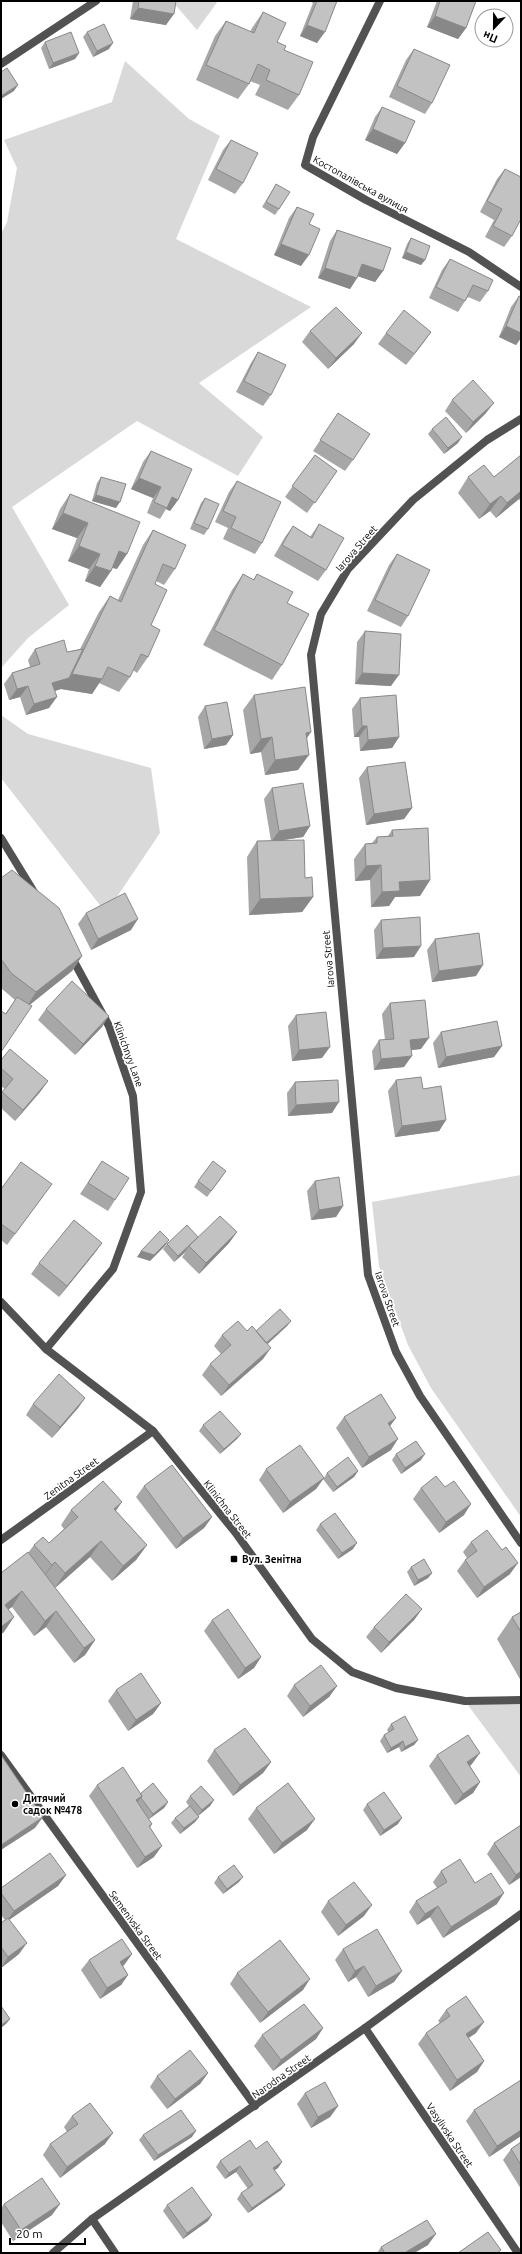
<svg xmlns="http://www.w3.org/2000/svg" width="522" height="2254" font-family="Ubuntu,sans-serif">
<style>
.green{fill:#d9d9d9}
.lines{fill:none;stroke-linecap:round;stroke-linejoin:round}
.minor{stroke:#525252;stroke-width:8}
.tertiary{stroke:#525252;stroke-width:8}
.wall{fill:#a7a7a7}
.shaded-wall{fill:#888}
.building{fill:#c2c2c2;stroke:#888}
.poi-dot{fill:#000;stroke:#fff;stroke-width:1.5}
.labels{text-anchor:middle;stroke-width:3.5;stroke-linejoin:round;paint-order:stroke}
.street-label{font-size:10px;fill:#000;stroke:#fff}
.poi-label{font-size:10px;font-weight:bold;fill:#000;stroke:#fff;text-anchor:start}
</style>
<rect width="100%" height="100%" fill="#fff"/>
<path class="green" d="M172,1H218L197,30Z
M125,61L189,119L220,136L176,239L311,307L199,383L263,437L238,476L137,421L12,507L69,605L28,638L1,668V234L7,222L17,168L4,140L112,102Z
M1,715L28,734L151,768L160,833L106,913L1,778Z
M521,1175V1517L431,1388L408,1345L379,1266L372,1202Z
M521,1700V1777L465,1701Z"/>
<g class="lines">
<path class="minor" d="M380,1L313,137L305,165L366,200L469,252L521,287
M1,64L96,1
M521,419L487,440L413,500L348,569L321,614L311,655L368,1275L396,1352L420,1396L521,1543
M1,838L34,892
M46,1349L113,1269L141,1192L133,1096L109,1026L71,956
M1,1540L153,1431
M1,1755L255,2106
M365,2028L518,2253
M92,2219L115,2253"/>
<path class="tertiary" d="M1,1302L46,1349L153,1431L235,1532L312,1639L352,1672L396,1688L465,1701L521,1700
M53,2253L92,2219L365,2028L521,1914"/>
</g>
<path class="wall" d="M133,1H176L166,25L130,19Z
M309,1H337L317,43L300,36L313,3Z
M437,1H476L466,28L458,39L427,27Z
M263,12L277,42L284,50L299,95L288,110L255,95L260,85L250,81L249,84L238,99L196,80L215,36L226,21L250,32L252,28Z
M87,32L109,49L93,57L83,37Z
M45,42L79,53L75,59L49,69L41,48Z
M414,49L432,103L425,114L389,97L406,60Z
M382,107L405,143L397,154L365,140L375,117Z
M231,140L243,183L235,194L208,180L223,150Z
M505,169L512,236L504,247L485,237L494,220L480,212L497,179Z
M276,184L279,209L275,215L262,207Z
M297,207L309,224L301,266L274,255L289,218Z
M337,230L383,271L375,282L358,276L357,278L350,289L318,278L330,241Z
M411,238L425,260L421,265L402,258L407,244Z
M450,259L488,291L480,302L468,297L465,301L458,312L429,298L442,270Z
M519,296L521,297V338L516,345L499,337L511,307Z
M310,331L354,344L328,369L302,342Z
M431,332L406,365L378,344L386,333Z
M258,352L271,395L263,406L236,392L251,363Z
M452,400L486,413L466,433L445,411Z
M338,413L353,460L345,471L313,451Z
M432,429L458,443L444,454L428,434Z
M151,451L178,500L170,511L166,509L160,519L147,513L153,498L131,489L143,462Z
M315,455L337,471L307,513L285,497Z
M521,455V502L519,499L496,518L490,511L479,519L458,493L468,477H494Z
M101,477L116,508L92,501L97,483Z
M237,481L262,543L255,554L223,539L228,528L215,522L229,492Z
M70,494L117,569L112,568L111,571L100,587L85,581L89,569L68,561L77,538L52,529L60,509Z
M205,498L208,529L204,535L190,529L201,503Z
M319,524L326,570L318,581L274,556L285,537L293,526L310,537Z
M153,530L175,569L164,585L156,581L155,584L148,657L137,673L133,670L130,677L119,692L99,683L92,694L61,689L55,691L49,708L26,715L20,697L9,700L4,684L12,673L30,667L28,660L35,649L67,652L80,649L99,612L110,596L118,600L143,545Z
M397,554L408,616L401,627L367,611L389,565Z
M243,574L253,580L257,574L287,603L282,665L272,680L203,645L232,590Z
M365,631L391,686L355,684L357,642Z
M254,695L307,739L298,770L265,775L261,752L250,754L243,710Z
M360,698L399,737L392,748L360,751L359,737H354L352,709Z
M205,706L233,735L226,745L204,749L198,717Z
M367,767L412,808L404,819L366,825L359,778Z
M272,788L310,826L303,837L283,840L313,897L302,912L249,915L247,857L257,841H271L264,799Z
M392,830L430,880L420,896L395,897L389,906L371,907L370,880L355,881L354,859L365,844L372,843L377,837L388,836Z
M1,878L82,956L72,971L30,1004L5,1014L15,1000L1,988Z
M86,913L131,930L91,950L78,924Z
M381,920L414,957L376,959L374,930Z
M435,939L476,976L432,982L427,950Z
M390,1003L421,1049L411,1050L404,1067L374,1070L372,1051L379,1040H385L382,1014Z
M46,1009L102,1027L75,1055L38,1020Z
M296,1015L322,1058L292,1061L288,1026Z
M441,1032L502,1046L494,1057L438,1068L433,1043Z
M1,1060L48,1081L40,1092L15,1121L1,1108V1094L5,1089L1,1086Z
M396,1080L423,1089L446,1120L439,1131L395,1137L388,1091Z
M295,1082L332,1113L288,1116L287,1093Z
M102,1161L115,1200L108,1211L80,1194Z
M222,1177L207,1197L194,1187L198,1181Z
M315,1181L343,1206L336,1217L311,1220L307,1191Z
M1,1189L44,1195L7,1245L1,1240Z
M237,1232L229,1243L199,1274L182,1257L186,1252L174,1262L163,1249L167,1244L198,1237Z
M102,1243L94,1254L59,1297L31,1274L39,1263Z
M291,1321L287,1326L267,1344L263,1359L221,1396L202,1375L210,1364L221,1354L214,1346L222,1335L256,1331Z
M85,1398L78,1408L52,1438L26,1415L33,1404Z
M344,1417L391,1450L362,1468L336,1428Z
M203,1425L241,1434L237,1439L220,1454L199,1431Z
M396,1454L421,1460L401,1474L392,1460Z
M266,1469L324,1478L327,1473L358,1471L354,1477L333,1492L323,1479L316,1489L283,1513L259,1480Z
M144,1486L212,1517L204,1528L176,1549L136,1497Z
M421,1488L464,1515L439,1533L413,1499Z
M71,1510L116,1511L147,1545L136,1560L112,1581L90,1557L55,1588L95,1640L85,1655L74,1663L46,1627L34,1636L12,1607L8,1609L4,1632L1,1634V1573L28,1553L34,1545L49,1543L64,1529L61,1525Z
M320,1524L353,1549L338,1559L316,1530Z
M471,1542L510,1574L477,1598L457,1571L465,1560L467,1558L463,1552Z
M411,1567L432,1573L428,1578L414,1586L407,1572Z
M422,1609L414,1620L381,1653L366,1637L374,1627Z
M521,1612V1681L497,1639L512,1617Z
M212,1620L261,1657L254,1668L238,1679L204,1631Z
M294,1685L337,1686L329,1697L303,1717L287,1696Z
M116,1690L161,1703L153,1714L128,1731L108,1701Z
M391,1724L418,1740L414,1745L401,1752L399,1747L387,1753L380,1741L384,1735L389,1733L387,1730Z
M214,1750L271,1762L263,1773L233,1796L207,1761Z
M437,1755L472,1764L470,1766L480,1782L473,1793L455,1805L429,1766Z
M97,1785L140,1794L168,1802L164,1808L149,1819L145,1814L152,1824L150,1828L154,1857L137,1868L89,1796Z
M190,1796L214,1800L210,1806L198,1816L199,1817L195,1822L180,1834L171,1823L175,1818L189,1806L186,1802Z
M367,1804L398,1824L380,1836L363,1810Z
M256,1808L307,1830L274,1854L248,1819Z
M521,1825V1877L509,1885L487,1854L494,1843Z
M441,1871L475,1883L497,1904L443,1938L430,1917L417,1925L409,1912L416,1901L437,1888L433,1882Z
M66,1875L58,1886L9,1920L19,1954L1,1968V1923L5,1920L1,1915V1888Z
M218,1877L239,1882L223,1894L214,1883Z
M328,1901L364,1916L338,1936L321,1912Z
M343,1949L402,1971L394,1982L368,1997L356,1977L348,1982L335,1960Z
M132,1954L124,1965L123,1966L128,1975L121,1985L100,1999L81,1970L89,1960Z
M237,1973L303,1990L260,2023L230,1984Z
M446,2010L476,2033L468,2038L484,2061L477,2072L450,2091L418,2044L426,2033L440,2023L438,2021Z
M323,2028L316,2039L273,2071L254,2046L262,2035Z
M208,2073L200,2084L167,2109L150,2087L157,2076Z
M521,2080V2136L489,2157L466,2121L474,2110Z
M305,2093L338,2106L330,2117L311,2128L297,2104Z
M72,2116L105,2144L60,2178L43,2155L50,2144L67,2132L64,2127Z
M143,2135L192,2137L154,2161L139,2140Z
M521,2142V2189L503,2160L511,2149Z
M256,2149L282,2162L278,2168L274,2170L285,2185L281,2190L248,2213L237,2199L241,2193L248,2189L236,2172L225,2179L216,2167L220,2161Z
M4,2204L52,2215L13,2241L1,2222V2208Z
M167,2205L208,2221L183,2239L163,2211Z
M428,2245L414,2253H377L381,2247Z"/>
<path class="shaded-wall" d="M138,8L174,14L166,25L130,19Z
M435,16L466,28L458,39L427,27Z
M307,25L325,32L317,43L300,36Z
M113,43L109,49L93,57L97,51Z
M79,53L75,59L49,69L53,63Z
M18,85L14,91L1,99V96Z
M373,129L405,143L397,154L365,140Z
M281,244L309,255L301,266L274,255Z
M406,252L425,260L421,265L402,258Z
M362,264L383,271L375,282L354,275Z
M325,268L357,278L350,289L318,278Z
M506,326L521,333V338L516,345L499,337Z
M431,332L424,342L406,365L414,354Z
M362,333L354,344L328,369L336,358Z
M494,403L486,413L466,433L473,422Z
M462,437L458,443L444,454L448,448Z
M139,478L161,487L153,498L131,489Z
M521,491V497L519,499L496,518L507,503Z
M96,495L120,502L116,508L92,501Z
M501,496L490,511L479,519L490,504Z
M172,497L178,500L170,511L166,509Z
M63,513L88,523L77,538L52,529Z
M79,546L100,554L89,569L68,561Z
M119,551L127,554L117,569L108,566Z
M95,566L111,571L100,587L85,581Z
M362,673L399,675L391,686L355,684Z
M72,674L102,679L92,694L61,689L44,694L52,683L69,678Z
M28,686L20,697L9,700L17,689Z
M57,697L49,708L26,715L34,704Z
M362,726H367L359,737H354Z
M311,732L301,747L306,733Z
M233,735L226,745L204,749L212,739Z
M272,737L261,752L250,754L261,739Z
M399,737L392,748L360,751L368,740Z
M309,755L298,770L265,775L275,760Z
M412,808L404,819L366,825L374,814Z
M310,826L303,837L271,842L279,831Z
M381,865L370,880L355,881L366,866Z
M430,880L420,896L395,897L389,906L371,907L382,892L399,882Z
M313,897L302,912L249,915L260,899Z
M138,919L131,930L91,950L98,939Z
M421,946L414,957L376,959L383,948Z
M82,956L72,971L26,1008L36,992Z
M483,965L476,976L432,982L439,971Z
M109,1016L102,1027L75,1055L83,1044Z
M429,1038L421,1049L402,1051L410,1040Z
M502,1046L494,1057L438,1068L446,1057Z
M330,1047L322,1058L292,1061L299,1050Z
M412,1056L404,1067L374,1070L381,1059Z
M48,1081L40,1092L15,1121L23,1110Z
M339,1102L332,1113L288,1116L296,1105Z
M446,1120L439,1131L395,1137L402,1126Z
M343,1206L336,1217L311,1220L319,1210Z
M237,1232L229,1243L199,1274L206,1263Z
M169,1240L165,1246L150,1261L137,1257L141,1251Z
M102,1243L94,1254L59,1297L67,1286Z
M189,1246L185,1252L174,1262L178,1256Z
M291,1321L287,1326L258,1353L262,1347Z
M271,1348L263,1359L221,1396L229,1385Z
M85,1398L78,1408L52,1438L60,1427Z
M396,1418L388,1429V1423Z
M241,1434L237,1439L220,1454L224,1449Z
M398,1439L391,1450L362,1468L369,1457Z
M425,1454L421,1460L401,1474L405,1468Z
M358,1471L354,1477L333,1492L337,1487Z
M324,1478L316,1489L283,1513L290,1502Z
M122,1502L111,1518L114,1509Z
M471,1504L464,1515L439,1533L446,1522Z
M212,1517L204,1528L176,1549L183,1538Z
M101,1541L90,1557L55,1588L65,1573Z
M357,1543L353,1549L338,1559L342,1553Z
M147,1545L136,1560L112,1581L123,1566Z
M55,1562L44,1577L41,1580L52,1565Z
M518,1563L510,1574L477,1598L484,1587Z
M432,1573L428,1578L414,1586L418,1580Z
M22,1591L12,1607L1,1615L5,1605Z
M422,1609L414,1620L381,1653L389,1642Z
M56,1611L46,1627L34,1636L45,1621Z
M14,1617L4,1632L1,1634V1627Z
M95,1640L85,1655L74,1663L84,1648Z
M261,1657L254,1668L238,1679L245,1668Z
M337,1686L329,1697L303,1717L310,1706Z
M161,1703L153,1714L128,1731L136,1720Z
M418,1740L414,1745L401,1752L405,1747Z
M403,1741L399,1747L387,1753L391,1748Z
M480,1753L472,1764L459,1773L467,1762Z
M271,1762L263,1773L233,1796L240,1785Z
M480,1782L473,1793L455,1805L463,1794Z
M142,1796L134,1807L136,1800Z
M214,1800L210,1806L198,1816L202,1810Z
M168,1802L164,1808L149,1819L153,1814Z
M43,1817L35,1828L1,1850V1845Z
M199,1817L195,1822L180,1834L184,1828Z
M402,1818L398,1824L380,1836L384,1830Z
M315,1819L307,1830L274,1854L282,1843Z
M162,1846L154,1857L137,1868L145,1857Z
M521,1871V1877L509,1885L516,1875Z
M66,1875L58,1886L6,1922L14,1911Z
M243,1877L239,1882L223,1894L227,1889Z
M504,1893L497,1904L443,1938L451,1927Z
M372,1905L364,1916L338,1936L346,1925Z
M438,1906L430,1917L417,1925L425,1914Z
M27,1943L19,1954L1,1968L8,1957Z
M132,1954L124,1965L112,1973L120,1962Z
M364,1966L356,1977L348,1982L355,1971Z
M402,1971L394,1982L368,1997L376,1986Z
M128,1975L121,1985L100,1999L107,1988Z
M310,1979L303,1990L260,2023L268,2012Z
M10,2019L6,2024L1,2028V2025Z
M484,2022L476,2033L458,2045L466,2034Z
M323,2028L316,2039L273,2071L281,2060Z
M484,2061L477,2072L450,2091L457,2080Z
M208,2073L200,2084L167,2109L175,2099Z
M338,2106L330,2117L311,2128L318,2117Z
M521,2130V2136L489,2157L497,2146Z
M196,2131L192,2137L154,2161L158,2155Z
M113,2133L105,2144L60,2178L67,2167Z
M282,2162L278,2168L269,2174L273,2168Z
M240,2166L236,2172L225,2179L229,2173Z
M285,2185L281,2190L248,2213L252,2208Z
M60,2204L52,2215L13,2241L21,2230Z
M212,2215L208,2221L183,2239L187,2233Z
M436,2234L428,2245L414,2253H405L406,2252Z"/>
<path class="building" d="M139,1H176L174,14L138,8Z
M317,1H337L325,32L307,25Z
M440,1H476L466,28L435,16Z
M263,12L286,23L277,42L286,46L284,50L313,62L299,95L266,80L270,70L258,64L249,84L206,65L226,21L254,33Z
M104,24L113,43L97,51L87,32Z
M71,32L79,53L53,63L45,42Z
M414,49L450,65L432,103L397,86Z
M7,68L18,85L1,96V72Z
M382,107L415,121L405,143L373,129Z
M231,140L258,153L243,183L216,169Z
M505,169L521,177V219L512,236L493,226L502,209L487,201Z
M276,184L290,192L279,209L266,202Z
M297,207L314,214L309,224L320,229L309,255L281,244Z
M337,230L391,248L383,271L362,264L357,278L325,268Z
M411,238L430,246L425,260L406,252Z
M450,259L493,280L488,291L473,285L465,301L436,287Z
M519,296L521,297V333L506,326Z
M336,307L362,333L336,358L310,331Z
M404,310L431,332L414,354L386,333Z
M258,352L286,365L271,395L244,381Z
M473,380L494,403L473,422L452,400Z
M338,413L370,434L353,460L320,440Z
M446,417L462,437L448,448L432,429Z
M151,451L192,469L178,500L172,497L167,508L154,502L161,487L139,478Z
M315,455L337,471L315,503L292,486Z
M521,455V491L507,503L501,496L490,504L468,477L484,465L494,477Z
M101,477L126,484L120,502L96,495Z
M237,481L281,502L262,543L231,528L236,517L223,511Z
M70,494L140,522L127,554L119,551L111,571L95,566L100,554L79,546L88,523L63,513Z
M205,498L219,504L208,529L194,523Z
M319,524L344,538L326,570L282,545L293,526L312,538Z
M153,530L186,545L175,569L163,564L155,584L167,590L151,625L160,630L148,657L141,654L130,677L108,667L102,679L72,674L110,596L121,602Z
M397,554L430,570L408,616L375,600Z
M243,574L254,580L257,574L293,592L287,603L309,614L282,665L214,630Z
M365,631L401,634L399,675L362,673Z
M64,640L67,652L83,649L69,678L52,683L57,697L34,704L28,686L17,689L12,673L40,664L35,649Z
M305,687L311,732L306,733L309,755L275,760L272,737L261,739L254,695Z
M396,695L399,737L368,740L367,726H362L360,698Z
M227,702L233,735L212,739L205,706Z
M405,762L412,808L374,814L367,767Z
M303,783L310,826L279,831L272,788Z
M428,828L430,880L399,882L400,891L382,892L381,865L366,866L365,844L377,843V837L393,836L392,830Z
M304,840L305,878L312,877L313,897L260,899L257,841Z
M12,870L59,908L82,956L36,992L11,973L1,959V878Z
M125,893L138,919L98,939L86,913Z
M420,917L421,946L383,948L381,920Z
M479,933L483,965L439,971L435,939Z
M72,981L109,1016L83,1044L46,1009Z
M17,997L32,1006L1,1052V1011L6,1014Z
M425,1000L429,1038L410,1040L412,1056L381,1059L379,1040L394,1039L390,1003Z
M326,1012L330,1047L299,1050L296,1015Z
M497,1021L502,1046L446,1057L441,1032Z
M10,1049L48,1081L23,1110L2,1092L13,1079L1,1068V1060Z
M421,1077L423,1089L441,1086L446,1120L402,1126L396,1080Z
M338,1080L339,1102L296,1105L295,1082Z
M102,1161L129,1178L115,1200L88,1183Z
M213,1161L226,1171L211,1191L198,1181Z
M21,1162L52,1184L15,1234L1,1224V1189Z
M339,1177L343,1206L319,1210L315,1181Z
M220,1216L237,1232L206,1263L189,1246Z
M74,1220L102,1243L67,1286L39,1263Z
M187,1225L198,1237L178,1256L167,1244Z
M160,1231L169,1240L154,1255L141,1251Z
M280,1309L291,1321L266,1343L256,1331Z
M238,1321L247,1331L252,1326L271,1348L229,1385L210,1364L231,1345L222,1335Z
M59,1374L85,1398L60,1427L33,1404Z
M381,1394L396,1418L388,1423L398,1439L369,1457L344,1417Z
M220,1411L241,1434L224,1449L203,1425Z
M416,1441L425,1454L405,1468L396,1454Z
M300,1445L324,1478L290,1502L266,1469Z
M348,1457L358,1471L337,1487L327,1473Z
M172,1465L212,1517L183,1538L144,1486Z
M436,1476L445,1487L454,1481L471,1504L446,1522L421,1488Z
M103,1481L122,1502L114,1509L147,1545L123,1566L101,1541L65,1573L55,1562L52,1565L34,1545L43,1537L49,1543L78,1517L71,1510Z
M335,1513L357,1543L342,1553L320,1524Z
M487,1530L502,1550L506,1547L518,1563L484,1587L465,1560L477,1551L471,1542Z
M28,1552L95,1640L84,1648L56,1611L45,1621L22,1591L5,1605L14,1617L1,1627V1573Z
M424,1559L432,1573L418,1580L411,1567Z
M406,1594L422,1609L389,1642L374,1627Z
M228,1609L261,1657L245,1668L212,1620Z
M521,1612V1632L512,1617Z
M321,1665L337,1686L310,1706L294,1685Z
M141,1673L161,1703L136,1720L116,1690Z
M405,1716L418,1740L405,1747L403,1741L391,1748L384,1735L394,1729L391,1724Z
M245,1728L271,1762L240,1785L214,1750Z
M468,1735L480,1753L467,1762L480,1782L463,1794L437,1755Z
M1,1755L43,1817L1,1845Z
M123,1767L142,1796L136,1800L152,1824L149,1826L162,1846L145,1857L97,1785Z
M153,1783L168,1802L153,1814L141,1798L142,1796L140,1794Z
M288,1783L315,1819L282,1843L256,1808Z
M201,1786L214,1800L202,1810L190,1796Z
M384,1792L402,1818L384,1830L367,1804Z
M190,1806L199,1817L184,1828L175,1818Z
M521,1825V1871L516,1875L494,1843Z
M50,1853L66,1875L14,1911L1,1893V1888Z
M460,1859L475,1883L491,1873L504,1893L451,1927L438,1906L425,1914L416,1901L447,1882L441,1871Z
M234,1865L243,1877L227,1889L218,1877Z
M354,1882L372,1905L346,1925L328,1901Z
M8,1918L27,1943L8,1957L1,1947V1923Z
M377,1929L402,1971L376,1986L364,1966L355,1971L343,1949Z
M122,1939L132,1954L120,1962L128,1975L107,1988L89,1960Z
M280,1940L310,1979L268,2012L237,1973Z
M466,1996L484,2022L466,2034L484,2061L457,2080L426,2033L450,2016L446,2010Z
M304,2004L323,2028L281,2060L262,2035Z
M1,2006L10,2019L1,2025Z
M190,2050L208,2073L175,2099L157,2076Z
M521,2080V2130L497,2146L474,2110Z
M325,2082L338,2106L318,2117L305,2093Z
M90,2103L113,2133L67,2167L50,2144L78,2124L72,2116Z
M181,2110L196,2131L158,2155L143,2135Z
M250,2140L256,2149L267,2141L282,2162L273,2168L285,2185L252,2208L241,2193L253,2185L240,2166L229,2173L220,2161Z
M521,2142V2165L511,2149Z
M42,2178L60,2204L21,2230L4,2204Z
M192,2187L212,2215L187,2233L167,2205Z
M427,2220L436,2234L406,2252L407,2253H385L381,2247Z
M488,2232L501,2250L497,2253H458Z"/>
<g class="poi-dot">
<rect x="230" y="1555" width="8" height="8" rx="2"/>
<circle cx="15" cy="1804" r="4"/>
</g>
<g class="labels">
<g class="street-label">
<text transform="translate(361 184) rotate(29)" y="4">Костопалівська вулиця</text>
<text transform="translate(356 548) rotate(-49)" y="4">Iarova Street</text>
<text transform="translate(328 959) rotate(-95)" y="4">Iarova Street</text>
<text transform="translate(129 1054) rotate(70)" y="4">Klinichnyy Lane</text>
<text transform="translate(388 1299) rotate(71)" y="4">Iarova Street</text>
<text transform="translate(71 1478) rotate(-36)" y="4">Zenitna Street</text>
<text transform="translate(228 1509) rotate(52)" y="4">Klinichna Street</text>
<text transform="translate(136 1925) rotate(54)" y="4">Semenivska Street</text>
<text transform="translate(281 2076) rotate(-35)" y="4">Narodna Street</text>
<text transform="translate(450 2135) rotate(56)" y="4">Vasylivska Street</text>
</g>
<g class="poi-label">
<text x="242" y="1563">Вул. Зенітна</text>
<text x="23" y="1802">Дитячий<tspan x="23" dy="12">садок №478</tspan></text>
</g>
</g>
<rect width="522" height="2254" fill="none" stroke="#000000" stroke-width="4"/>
<g transform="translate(494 28) rotate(202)"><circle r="19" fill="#ffffff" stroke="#999999"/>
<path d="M0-3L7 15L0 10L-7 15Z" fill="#000000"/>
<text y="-6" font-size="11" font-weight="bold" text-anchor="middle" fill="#000000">Пн</text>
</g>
<path d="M10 2238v6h75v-6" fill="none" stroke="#000000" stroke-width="2"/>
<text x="16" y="2238" font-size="12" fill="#000000" stroke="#ffffff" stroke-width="3" paint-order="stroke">20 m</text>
</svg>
